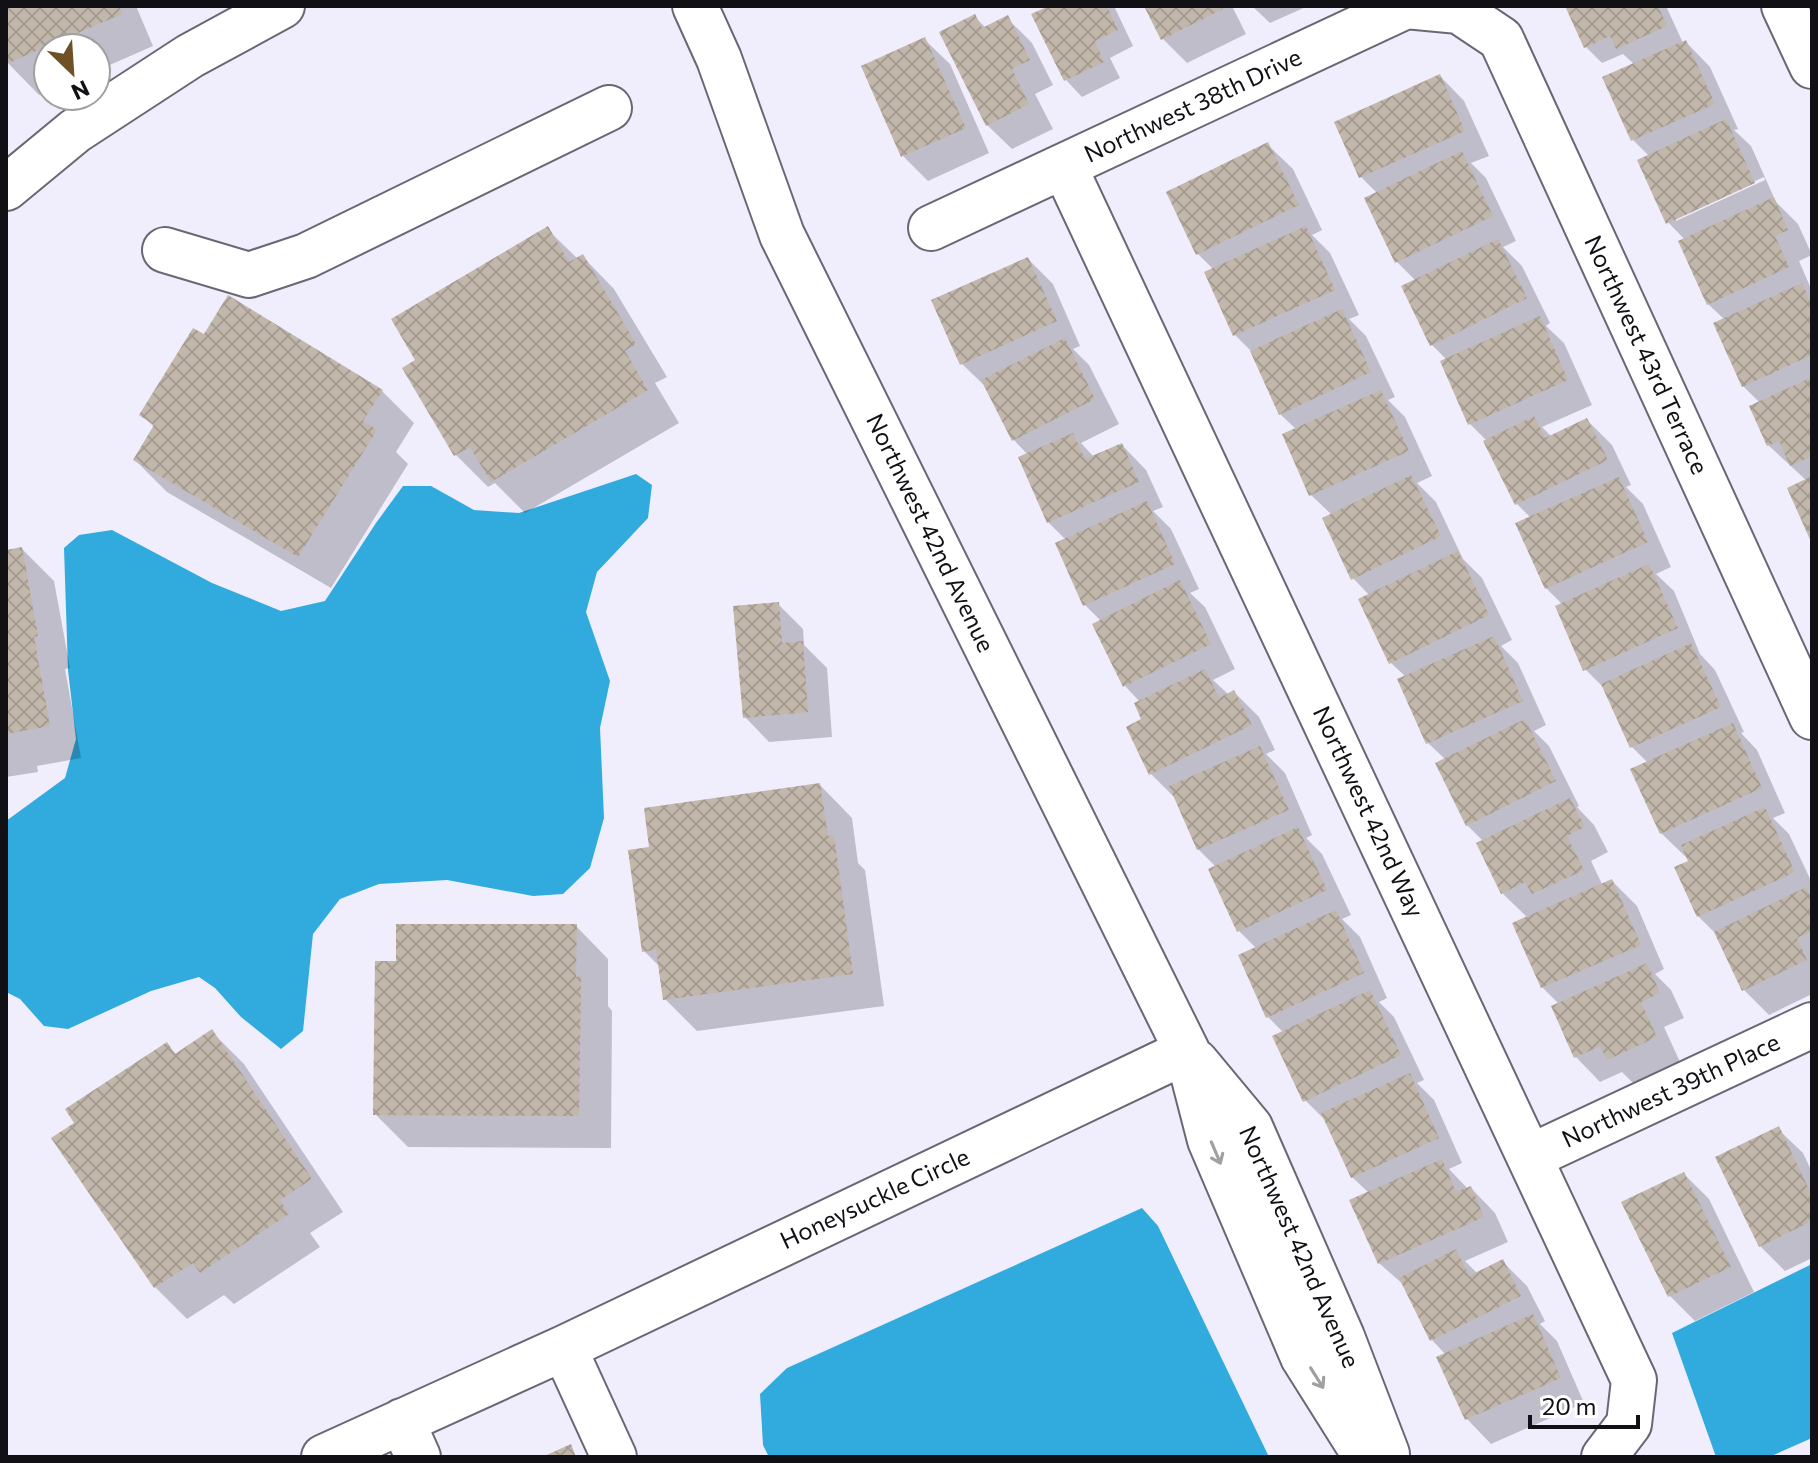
<svg xmlns="http://www.w3.org/2000/svg" width="1818" height="1463" font-family="Commissioner,sans-serif">
<style>
.water{fill:#31abde}
.shadow{fill:#0003;fill-rule:evenodd}
.building{fill:url(#building-cross-hatch)}
.lines{fill:none;stroke-linecap:round;stroke-linejoin:round}
.minor-casing{stroke:#6a6774;stroke-width:48}
.minor{stroke:#fff;stroke-width:44}
.oneway{stroke:#a09fa1}
.labels{text-anchor:middle;stroke-width:8;stroke-linejoin:round;paint-order:stroke}
.street-label{font-size:24px;fill:#111015;stroke:#fff}
</style>
<defs>
<pattern id="building-cross-hatch" width="8" height="8" patternUnits="userSpaceOnUse" patternTransform="scale(2)"><rect width="8" height="8" fill="#c2b7ab"/><path d="M0 0l8 8M0 8l8-8" fill="none" stroke="#a69c92"/></pattern>
</defs>
<rect width="100%" height="100%" fill="#f0edfd"/>
<path class="water" d="M636,474L652,485L648,518L597,572L586,612L610,681L600,728L604,818L590,868L563,894L533,896L447,880L379,884L340,899L313,934L303,1031L281,1049L241,1017L215,988L199,977L151,991L68,1029L44,1026L20,999L6,992V821L65,778L76,739L68,670L64,548L79,535L112,530L212,583L281,611L325,601L376,523L403,486H431L474,510L519,513Z
M1142,1208L1158,1226L1269,1457H769L763,1445L760,1394L787,1368Z
M1812,1264V1438L1769,1457H1716L1672,1333Z"/>
<path class="shadow" d="M6,6H136L153,46L96,71V48H48V92L39,95L6,61Z
M1053,6H1114L1133,46L1110,58L1120,78L1082,97L1066,80Z
M1146,6H1232L1246,34L1187,63L1162,38Z
M1252,6H1308L1270,23Z
M1568,6H1666L1683,43L1686,42L1710,67L1738,129L1734,130L1751,146L1776,202L1798,224L1812,255L1799,261L1812,291L1810,294L1812,296V539L1807,481L1768,445L1760,403L1743,386L1725,320L1708,304L1685,240L1668,222L1650,157L1633,140L1635,65L1623,54L1602,63L1586,47ZM1764,177L1765,180L1676,221V217Z
M974,16L986,28L1007,18L1032,43L1053,85L1035,94L1053,129L1012,149L987,125Z
M925,40L950,64L989,153L928,181L903,156Z
M1440,76L1464,101L1489,156L1471,163L1486,178L1516,241L1503,247L1522,266L1550,323L1546,326L1564,343L1592,405L1542,427L1552,437L1587,420L1612,445L1631,485L1626,487L1643,504L1671,567L1656,574L1674,591L1700,654L1715,670L1744,732L1741,733L1757,750L1785,813L1773,818L1789,834L1812,883V994L1769,1015L1744,990L1718,936L1698,916L1691,862L1661,833L1648,763L1632,747L1606,690L1585,669L1563,605L1546,588L1531,518L1517,504L1487,441L1470,424L1447,360L1432,345L1416,281L1397,262L1378,194L1361,177Z
M1268,145L1293,169L1322,230L1312,235L1330,253L1359,315L1349,319L1366,336L1395,397L1388,400L1405,417L1432,476L1417,483L1436,502L1463,559L1482,578L1512,640L1501,646L1518,663L1546,725L1534,731L1549,746L1579,806L1577,807L1594,825L1608,852L1591,861L1603,886L1612,881L1637,906L1664,969L1655,974L1671,990L1684,1018L1664,1027L1680,1062L1633,1083L1622,1072L1600,1082L1576,1057L1560,1005L1542,987L1528,918L1502,893L1484,842L1467,825L1446,760L1428,743L1406,677L1391,663L1370,596L1353,578L1332,515L1311,495L1297,430L1280,414L1254,354L1235,335L1214,270L1198,254Z
M547,229L578,259L582,256L614,289L667,377L655,383L679,423L525,513L495,483L488,487L456,455L405,369L418,361Z
M1028,259L1053,284L1080,346L1073,349L1089,365L1119,424L1081,443L1094,457L1122,445L1146,470L1163,507L1153,511L1171,529L1199,589L1190,593L1205,607L1235,669L1213,680L1229,695L1234,692L1259,717L1275,750L1266,754L1285,773L1312,835L1306,838L1322,854L1351,915L1342,919L1360,937L1387,998L1379,1002L1394,1017L1424,1080L1417,1083L1434,1100L1462,1163L1449,1169L1468,1189L1471,1188L1495,1213L1508,1242L1465,1261L1478,1274L1502,1261L1527,1286L1545,1321L1540,1324L1557,1341L1584,1403L1491,1444L1467,1419L1446,1355L1432,1340L1406,1287L1379,1263L1369,1193L1352,1177L1329,1124L1305,1100L1284,1033L1268,1017L1256,948L1239,931L1210,870L1216,867L1198,849L1175,798L1151,774L1140,702L1125,686L1101,621L1085,605L1066,540L1048,522L1028,455L1014,440L987,388L961,363Z
M205,336L382,391L414,423L396,452L408,464L331,588L167,492L135,460L155,428L142,415Z
M22,549L54,581L70,668L65,669L81,758L37,766L38,772L6,777V552Z
M778,604L803,629L804,645L827,668L832,737L769,742L745,717Z
M820,785L852,818L858,863L865,870L884,1006L697,1031L665,999L660,967L644,951L651,848Z
M576,926L608,959V1006L612,1011L611,1148L408,1147L375,1114L398,963Z
M212,1032L244,1064L343,1212L310,1233L320,1247L234,1304L224,1295L187,1319L155,1287L77,1124L167,1045L177,1055Z
M1778,1129L1803,1153L1812,1172V1258L1785,1271L1760,1246Z
M1684,1174L1709,1199L1754,1292L1695,1321L1670,1296L1624,1203Z"/>
<path class="building" d="M6,6H119L122,14L6,64Z
M1049,6H1107L1118,30L1095,41L1104,62L1064,81L1031,14Z
M1144,6H1221L1223,9L1161,40Z
M1565,6H1658L1667,26L1616,49L1610,36L1584,48Z
M975,14L982,28L1008,15L1030,60L1012,69L1029,104L986,126L939,32Z
M925,37L966,128L901,157L861,66Z
M1686,40L1715,104L1631,141L1602,77Z
M1440,74L1465,131L1359,178L1334,122Z
M1726,119L1755,183L1666,224L1637,160Z
M1268,142L1299,205L1196,255L1166,192Z
M1462,151L1493,216L1395,263L1364,198Z
M1774,197L1788,230L1775,236L1789,267L1707,305L1678,241Z
M548,226L569,262L583,254L636,344L625,351L648,390L491,482L470,447L454,456L402,368L415,360L391,319Z
M1306,226L1335,290L1233,336L1204,272Z
M1498,239L1527,298L1430,346L1401,286Z
M1028,257L1057,321L960,365L931,300Z
M1802,283L1812,305V355L1742,387L1713,323Z
M228,295L383,390L363,421L377,430L298,557L133,460L154,425L139,415L193,328L204,334Z
M1342,309L1371,372L1279,415L1250,351Z
M1540,316L1568,380L1468,425L1440,361Z
M1065,338L1095,399L1012,441L981,380Z
M1812,377V456L1790,466L1779,441L1767,446L1749,406Z
M1381,390L1409,451L1309,496L1282,434Z
M1534,416L1545,438L1587,418L1608,460L1515,505L1483,441Z
M1073,433L1085,459L1122,443L1139,482L1047,523L1018,457Z
M1411,475L1441,536L1351,580L1322,518Z
M1812,476V544L1787,488Z
M1619,477L1648,542L1545,589L1515,523Z
M1147,501L1175,564L1083,606L1055,543Z
M22,547L38,636L34,637L50,726L6,734V550Z
M1458,551L1489,615L1389,664L1358,599Z
M1649,564L1678,628L1583,671L1555,606Z
M1180,580L1211,644L1123,687L1092,624Z
M779,602L782,643L803,641L808,712L743,718L733,606Z
M1494,636L1523,701L1426,744L1397,679Z
M1691,643L1721,707L1630,748L1601,684Z
M1205,669L1219,698L1234,690L1252,725L1149,775L1126,727L1141,719L1134,703Z
M1525,719L1556,781L1466,826L1435,763Z
M1733,723L1762,788L1660,834L1630,769Z
M1260,746L1289,810L1197,850L1169,786Z
M820,783L828,836L834,835L853,974L663,1000L656,950L642,952L628,850L649,847L644,808Z
M1570,798L1585,827L1567,836L1584,870L1532,894L1525,882L1501,894L1476,843Z
M1765,807L1795,872L1697,917L1674,867L1688,861L1681,845Z
M1298,827L1327,890L1237,932L1208,869Z
M1612,879L1641,945L1541,988L1512,923Z
M1806,887L1812,900V931L1797,938L1807,960L1742,991L1714,932Z
M1336,910L1364,973L1266,1018L1238,955Z
M396,924H577L576,977L581,976L579,1116L373,1115L375,961H396Z
M1647,963L1660,993L1641,1002L1657,1037L1607,1060L1600,1046L1574,1058L1551,1006Z
M1370,990L1401,1055L1303,1102L1272,1036Z
M212,1029L312,1179L280,1200L289,1214L200,1273L193,1263L154,1288L51,1138L74,1123L65,1109L167,1042L175,1054Z
M1410,1073L1439,1138L1351,1178L1321,1113Z
M1779,1126L1812,1196V1221L1759,1247L1715,1157Z
M1442,1159L1456,1192L1471,1186L1484,1217L1378,1264L1349,1200Z
M1684,1172L1731,1267L1668,1297L1621,1202Z
M1456,1249L1469,1276L1503,1259L1521,1296L1430,1341L1399,1278Z
M1533,1314L1561,1378L1465,1420L1436,1357Z
M571,1444L576,1457H542Z"/>
<g class="lines">
<defs>
<path id="minor" d="M695,6L719,59L782,235L1187,1051L1210,1140L1303,1357L1366,1457
M1784,6L1812,66
M1064,166L1634,1380L1629,1424L1604,1457
M6,188L75,131L190,56L282,6
M931,228L1406,6L1459,11L1501,39L1812,717
M165,250L249,275L306,256L609,108
M1196,1062L1250,1127L1342,1337L1387,1454
M1530,1157L1812,1025
M564,1348L614,1457
M402,1421L418,1457
M324,1457L564,1348L1187,1051"/>
</defs>
<use href="#minor" class="minor-casing"/>
<use href="#minor" class="minor"/>
</g>
<defs><path id="oneway-shaft" d="M-6 0H5M1.5-3L5.5 0L1.5 3" fill="none" stroke-width="1.6" stroke-linecap="round" stroke-linejoin="round" transform="scale(2)"/></defs>
<g class="oneway">
<use href="#oneway-shaft" transform="translate(1216 1153) rotate(67)"/>
<use href="#oneway-shaft" transform="translate(1317 1378) rotate(58)"/>
</g>
<g class="labels">
<g class="street-label">
<text transform="translate(1193 106) rotate(-25)" y="8">Northwest 38th Drive</text>
<text transform="translate(1646 355) rotate(65)" y="8">Northwest 43rd Terrace</text>
<text transform="translate(930 533) rotate(64)" y="8">Northwest 42nd Avenue</text>
<text transform="translate(1368 812) rotate(65)" y="8">Northwest 42nd Way</text>
<text transform="translate(1671 1091) rotate(-25)" y="8">Northwest 39th Place</text>
<text transform="translate(875 1199) rotate(-25)" y="8">Honeysuckle Circle</text>
<text transform="translate(1299 1247) rotate(66)" y="8">Northwest 42nd Avenue</text>
</g>
</g>
<rect width="1818" height="1463" fill="none" stroke="#111015" stroke-width="16"/>
<g transform="translate(72 72) rotate(155)"><circle r="38" fill="#ffffff" stroke="#a09fa1" stroke-width="2"/>
<path d="M0-6L14 30L0 20L-14 30Z" fill="#6f5126"/>
<text y="-12" font-size="22" font-weight="bold" text-anchor="middle" fill="#111015">N</text>
</g>
<path d="M1530 1415v12h108v-12" fill="none" stroke="#111015" stroke-width="4"/>
<text x="1542" y="1415" font-size="24" fill="#111015" stroke="#ffffff" stroke-width="6" paint-order="stroke">20 m</text>
</svg>
